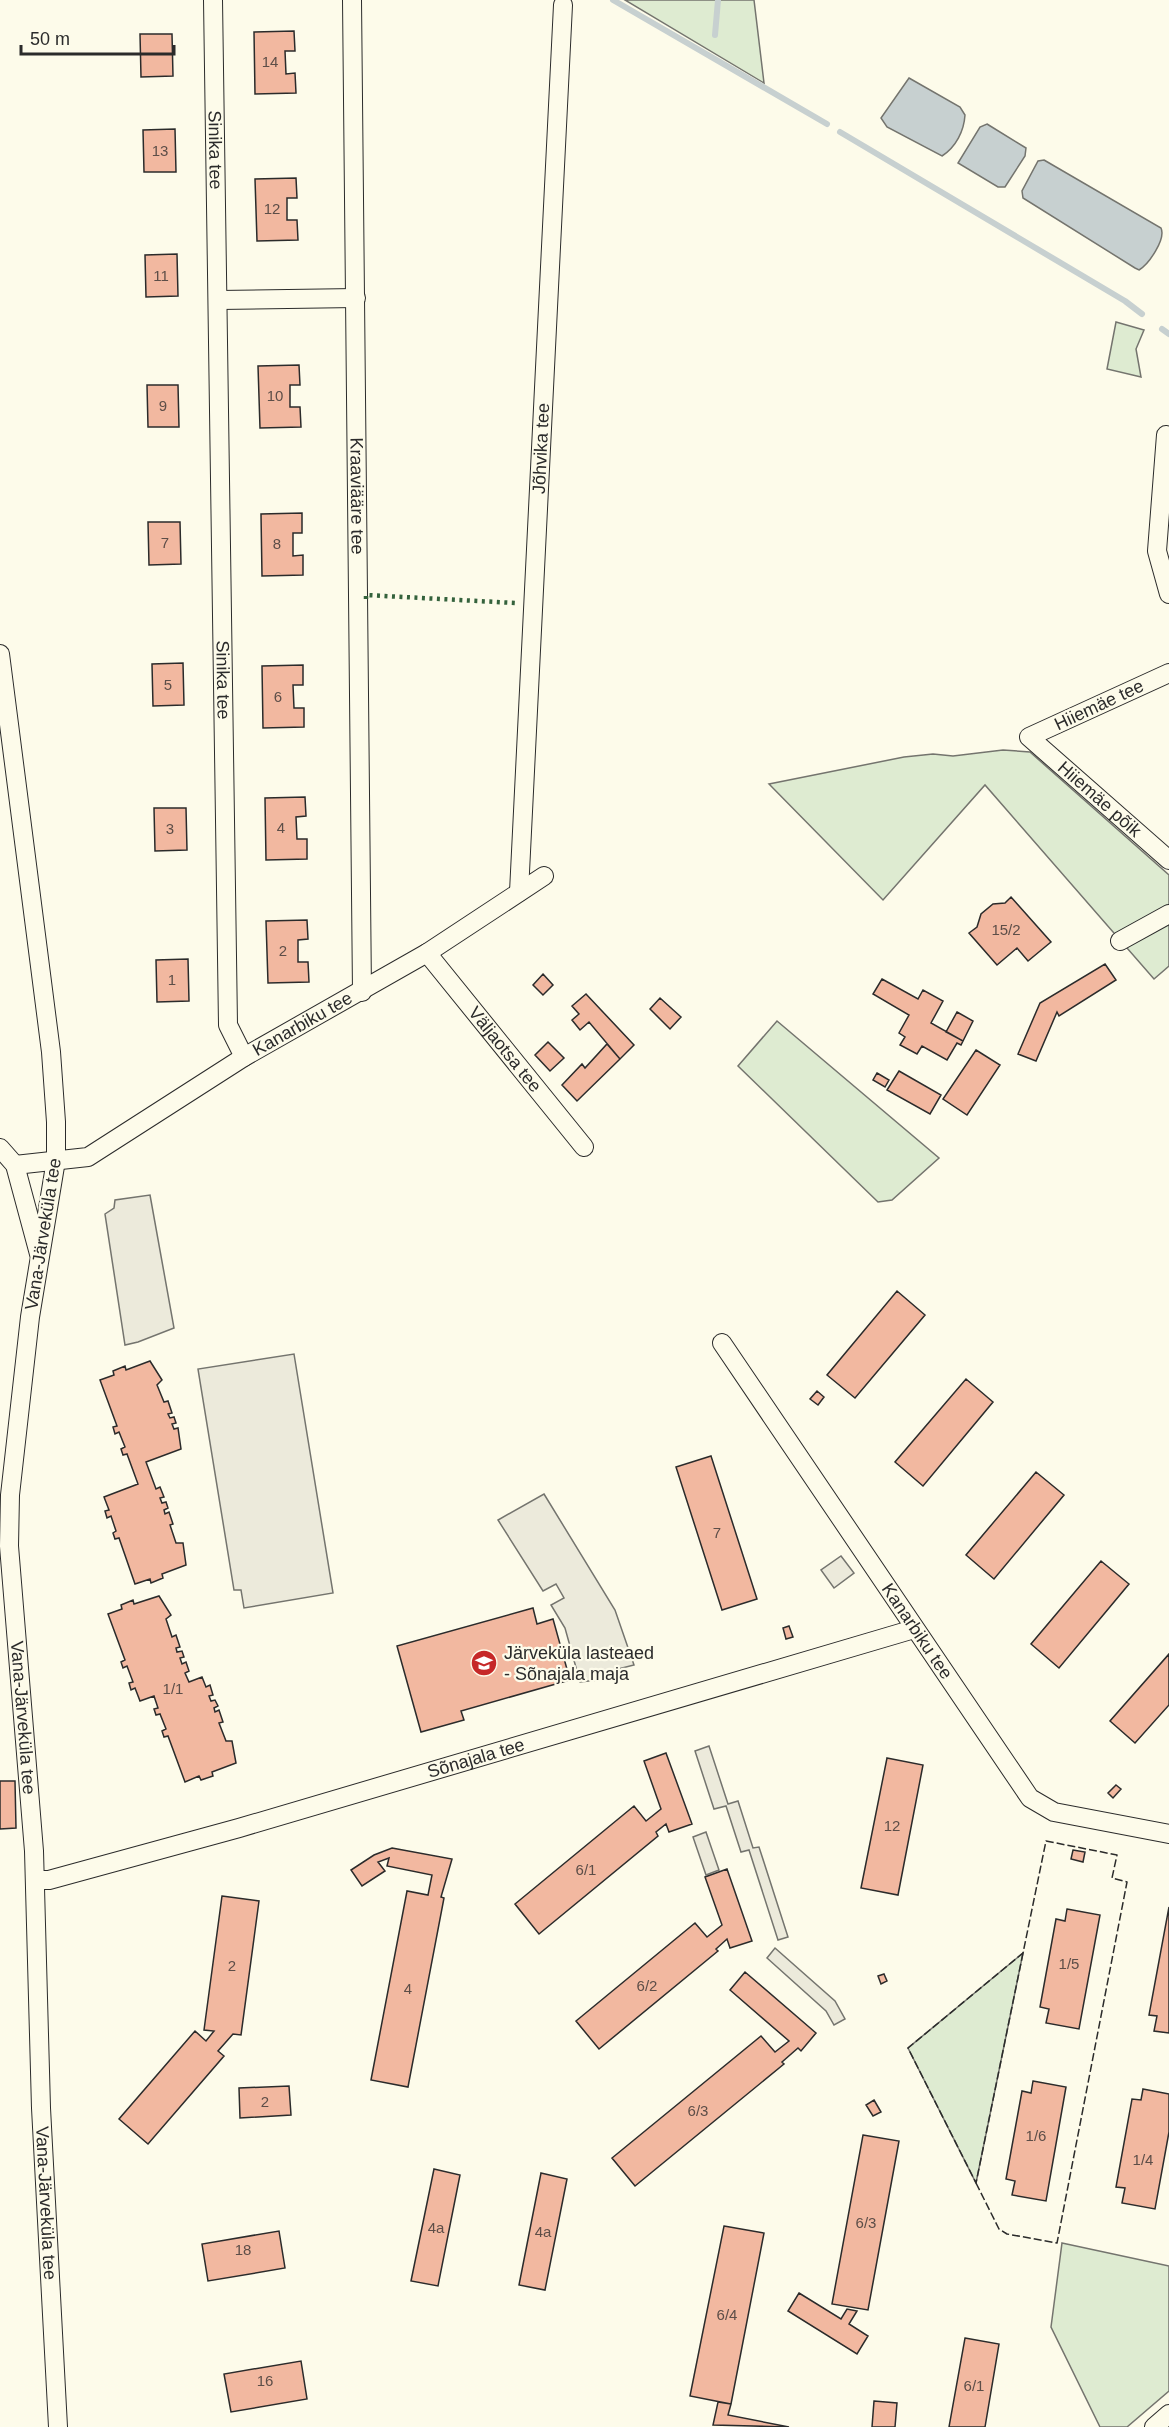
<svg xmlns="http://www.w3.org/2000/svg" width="1169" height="2427" font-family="Arial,sans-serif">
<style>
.green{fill:#deebd1;stroke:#74746e;stroke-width:1.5}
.parking{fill:#eceadb;stroke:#74746e;stroke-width:1.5}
.water{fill:#c7d0d0;stroke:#74746e;stroke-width:1.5}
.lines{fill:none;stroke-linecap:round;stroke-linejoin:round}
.stream{stroke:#c7d0d0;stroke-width:6}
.building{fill:#f2b8a0;stroke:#2b2b2b;stroke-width:1.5}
.street-casing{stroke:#2b2b2b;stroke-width:20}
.street{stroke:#fdfbea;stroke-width:18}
.hedge{stroke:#34623c;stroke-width:4.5;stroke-dasharray:3 4.5;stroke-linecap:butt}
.fence{stroke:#2b2b2b;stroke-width:1.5;stroke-dasharray:8 3;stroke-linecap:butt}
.labels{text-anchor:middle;stroke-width:4.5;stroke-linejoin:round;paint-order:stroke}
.number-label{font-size:15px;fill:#5d4e48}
.street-label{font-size:18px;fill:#2b2b2b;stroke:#fdfbea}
.poi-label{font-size:18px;fill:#2b2b2b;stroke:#fdfbea;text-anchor:start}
</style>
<rect width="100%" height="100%" fill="#fdfbea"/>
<path class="green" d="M625,0H754L764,83Z
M1116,322L1144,330L1136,349L1141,377L1107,369Z
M1003,750L1030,752L1169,875V966L1154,979L985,785L883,900L769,784L904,757L933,754L953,756Z
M777,1021L939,1158L892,1200L878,1202L738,1066Z
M1023,1953L976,2183L908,2048Z
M1062,2243L1169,2266V2391L1127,2427H1100L1051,2327Z"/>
<path class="parking" d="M150,1195L174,1328L138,1342L125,1345L105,1214L114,1208L115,1200Z
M294,1354L333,1593L244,1608L241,1590H234L198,1369Z
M544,1494L615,1610L634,1665L598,1674V1680L580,1682L565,1628L551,1605L564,1598L556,1584L543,1591L498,1520Z
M841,1556L854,1573L834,1588L821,1570Z
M709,1746L728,1804L738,1801L753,1848L759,1847L788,1937L778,1940L749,1850L741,1852L726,1806L714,1809L695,1751Z
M706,1832L719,1870L706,1875L693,1837Z
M775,1948L835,2001L845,2019L834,2025L826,2011L767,1958Z"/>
<path class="water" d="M909,78L960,107L965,115C964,131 956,147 942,156L887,127L881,118Z
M987,124L1026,148L1025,156L1005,187H998L958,163L980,127Z
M1044,160L1161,228C1166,239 1149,264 1139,270L1135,268L1023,198L1022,191L1038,161Z"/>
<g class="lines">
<path class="stream" d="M613,0L827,124
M715,35L718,0
M840,132L1125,301L1142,314
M1162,329L1169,334"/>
</g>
<path class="building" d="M294,31L295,51H285L286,74L295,73L296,93L255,94L254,32Z
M140,34H172L173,76L141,77Z
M175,129L176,172H144L143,130Z
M296,178L297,198H287V220H297L298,240L257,241L255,179Z
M177,254L178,296L146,297L145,255Z
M299,365L300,385H290V407H300L301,427L260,428L258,366Z
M147,385H178L179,427H148Z
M302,513V533H293V556L303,555V575L262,576L261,514Z
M148,522H180L181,564L149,565Z
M183,663L184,705L153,706L152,664Z
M303,665V685H293L294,708H304V727L263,728L262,666Z
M305,797L306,816L296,817L297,839H307V859L266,860L265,798Z
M154,808H186L187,850L155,851Z
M1011,897L1051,942L1028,961L1017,948L997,965L969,933L977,927L981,914L993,904L1005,903Z
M307,920L308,939L298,940V962H308L309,982L268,983L266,921Z
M188,959L189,1001L157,1002L156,960Z
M1105,964L1116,980L1059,1016L1057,1012L1036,1061L1018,1054L1040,1003Z
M543,974L553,985L543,995L533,985Z
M882,979L918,999L923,990L943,1001L931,1023L963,1041L961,1045L957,1043L947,1060L922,1046L917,1054L900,1045L905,1037L899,1033L909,1015L873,994Z
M586,994L634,1045L620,1059L589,1022L580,1030L572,1020L579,1014L572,1006Z
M660,998L681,1017L670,1029L650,1009Z
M957,1012L973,1021L963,1041L946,1032Z
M548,1042L564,1058L550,1071L535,1055Z
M607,1044L620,1059L577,1101L562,1085L582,1064L585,1068Z
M976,1050L1000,1065L967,1115L943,1099Z
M899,1071L941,1095L930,1114L887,1090Z
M877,1073L889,1080L885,1087L873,1080Z
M897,1291L925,1315L855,1398L827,1375Z
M150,1361L162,1380L157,1385L164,1402L168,1401L172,1413L168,1414L170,1418L174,1417L176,1423L172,1424L174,1429L178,1428L181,1449L146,1462L156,1489L160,1487L164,1497L160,1498L162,1503L166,1502L168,1508L164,1510L165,1514L169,1512L173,1524L170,1525L176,1543H183L186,1565L162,1574L163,1578L151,1583L150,1579L135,1584L119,1538L115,1539L113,1533L116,1531L111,1516L107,1518L105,1511L109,1510L104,1497L138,1484L127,1454L123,1455L121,1449L125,1447L119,1432L115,1434L113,1427L117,1426L100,1380L114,1375L113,1371L125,1366L126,1370Z
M966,1379L993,1402L923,1486L895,1462Z
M817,1391L824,1397L818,1405L810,1399Z
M711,1456L757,1599L722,1610L676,1467Z
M1036,1472L1064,1495L994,1579L966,1555Z
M1101,1561L1129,1584L1059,1668L1031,1644Z
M159,1596L171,1615L166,1619L172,1637L176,1635L180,1647L176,1648L177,1652L182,1651L184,1657L180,1658L182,1664L186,1662L189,1671L185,1673L189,1682L202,1677L206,1687L210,1685L213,1695L209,1696L211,1701L215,1700L218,1706L214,1708L215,1712L219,1710L223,1722L219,1723L226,1741H232L236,1763L212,1772L213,1776L201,1780L199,1776L185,1782L168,1736L164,1737L162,1731L166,1729L160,1714L156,1715L154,1709L158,1708L154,1696L140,1701L135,1688L131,1690L129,1683L133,1682L127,1666L123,1668L121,1662L125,1660L108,1614L122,1609L121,1605L133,1600L134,1604Z
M533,1608L537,1624L553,1619L570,1680L461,1711L464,1720L421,1732L397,1646Z
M789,1626L793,1637L786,1639L783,1628Z
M1169,1654V1705L1135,1743L1110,1721Z
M666,1753L692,1824L669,1832L666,1824L656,1832L658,1836L539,1934L515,1904L634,1806L646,1821L661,1809L644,1761Z
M887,1758L923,1765L898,1895L861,1888Z
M0,1781H15L16,1828L0,1829Z
M1116,1785L1121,1789L1113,1798L1108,1793Z
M392,1848L452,1859L441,1897L444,1898L408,2087L371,2080L407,1891L428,1895L432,1875L387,1866L389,1858L378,1862L385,1871L362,1886L351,1870L374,1855Z
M1073,1850L1085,1852L1083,1862L1071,1859Z
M727,1869L752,1941L730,1948L727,1939L716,1949L718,1951L599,2049L576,2021L695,1923L707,1937L722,1925L705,1877Z
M222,1896L259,1901L241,2035L233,2034L218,2051L224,2056L148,2144L119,2119L195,2031L206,2041L214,2031L204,2030Z
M1169,1907V2033L1154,2031L1157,2016L1149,2015Z
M1067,1909L1100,1915L1079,2029L1046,2023L1049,2009L1040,2007L1056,1919L1065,1921Z
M745,1972L816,2033L801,2051L798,2048L782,2062L784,2064L635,2186L612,2158L761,2036L775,2052L789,2041L730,1990Z
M884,1974L887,1981L881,1984L878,1976Z
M1033,2081L1066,2087L1046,2201L1012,2195L1015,2181L1006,2179L1022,2091L1031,2093Z
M289,2086L291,2115L240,2118L239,2088Z
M1143,2089L1169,2094V2132L1155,2209L1122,2203L1125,2188L1116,2187L1132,2099L1141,2100Z
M874,2100L881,2112L873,2116L866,2105Z
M863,2135L899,2141L868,2310L832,2304Z
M434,2169L460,2175L438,2286L411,2281Z
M541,2173L567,2179L545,2290L519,2285Z
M724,2226L764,2233L731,2404L690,2396Z
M279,2231L285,2268L208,2281L202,2244Z
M799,2293L841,2319L847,2309L857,2311L849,2324L868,2336L857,2354L788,2311Z
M965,2338L999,2344L985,2427H949Z
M301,2361L307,2399L231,2412L224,2374Z
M874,2401L897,2403L895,2427H872Z
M718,2402L731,2404L728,2415L789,2427L713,2425Z"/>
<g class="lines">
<defs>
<g id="street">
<path id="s1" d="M213,0L228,1025L244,1057"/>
<path id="s2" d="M352,0L362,992"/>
<path d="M219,300L356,298"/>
<path d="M1166,435L1157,551L1169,594"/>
<path id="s3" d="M0,654L51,1052L56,1122V1160L30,1317L10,1495L9,1546L34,1851L41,2108L58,2427"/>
<path id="s4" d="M1169,673L1029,737L1169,860"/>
<path id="s5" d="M519,892L563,5"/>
<path d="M1120,941L1169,914"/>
<path id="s6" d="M427,953L584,1147"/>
<path d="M0,1148L15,1165L39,1254"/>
<path id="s7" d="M15,1165L88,1157L244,1057L427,953L544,876"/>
<path id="s8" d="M722,1343L1030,1798L1054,1812L1169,1834"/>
<path id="s9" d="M35,1880H49L239,1828L914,1629"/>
<path d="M1154,2427L1169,2414"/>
</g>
</defs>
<use href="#street" class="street-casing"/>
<use href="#street" class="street"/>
<path class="hedge" d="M366,599V595L515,603"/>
<path class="fence" d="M1023,1953L976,2183L908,2048Z
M976,2183L999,2229L1007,2234L1057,2243L1127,1882L1112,1878L1117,1855L1046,1841L1023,1953"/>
</g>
<defs>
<symbol id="school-disc" viewBox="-11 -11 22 22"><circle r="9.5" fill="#c62828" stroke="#fdfbea"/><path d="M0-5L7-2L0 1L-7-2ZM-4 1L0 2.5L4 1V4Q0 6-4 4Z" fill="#fff"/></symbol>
</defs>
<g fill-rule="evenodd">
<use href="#school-disc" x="469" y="1648" width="30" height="30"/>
</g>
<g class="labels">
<g class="number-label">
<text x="270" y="67">14</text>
<text x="160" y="156">13</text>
<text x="272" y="214">12</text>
<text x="161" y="281">11</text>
<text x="275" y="401">10</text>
<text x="163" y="411">9</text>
<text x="165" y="548">7</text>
<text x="277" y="549">8</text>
<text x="168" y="690">5</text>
<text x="278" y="702">6</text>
<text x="281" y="833">4</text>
<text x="170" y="834">3</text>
<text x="1006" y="935">15/2</text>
<text x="283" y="956">2</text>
<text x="172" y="985">1</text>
<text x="717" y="1538">7</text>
<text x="173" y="1694">1/1</text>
<text x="892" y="1831">12</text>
<text x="586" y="1875">6/1</text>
<text x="1069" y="1969">1/5</text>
<text x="232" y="1971">2</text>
<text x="647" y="1991">6/2</text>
<text x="408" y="1994">4</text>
<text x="265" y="2107">2</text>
<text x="698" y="2116">6/3</text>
<text x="1036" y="2141">1/6</text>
<text x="1143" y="2165">1/4</text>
<text x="866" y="2228">6/3</text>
<text x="436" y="2233">4a</text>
<text x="543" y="2237">4a</text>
<text x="243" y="2255">18</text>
<text x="727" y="2320">6/4</text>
<text x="265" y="2386">16</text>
<text x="974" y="2391">6/1</text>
</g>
<g class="street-label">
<text dy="6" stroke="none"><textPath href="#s1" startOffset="150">Sinika tee</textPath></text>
<text dy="6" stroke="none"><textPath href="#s5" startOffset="444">Jõhvika tee</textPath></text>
<text dy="6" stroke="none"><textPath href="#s2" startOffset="496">Kraaviääre tee</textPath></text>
<text dy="6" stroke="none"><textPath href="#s1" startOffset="680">Sinika tee</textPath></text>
<text transform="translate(1099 705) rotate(-25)" y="6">Hiiemäe tee</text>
<text dy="6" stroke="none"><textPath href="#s4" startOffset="248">Hiiemäe põik</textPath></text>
<text dy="6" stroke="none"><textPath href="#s7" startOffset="326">Kanarbiku tee</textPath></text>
<text dy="6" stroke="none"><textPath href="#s6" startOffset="124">Väljaotsa tee</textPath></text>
<text transform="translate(43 1234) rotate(-81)" y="6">Vana-Järveküla tee</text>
<text dy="6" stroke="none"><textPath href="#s8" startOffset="348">Kanarbiku tee</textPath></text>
<text dy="6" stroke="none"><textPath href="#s3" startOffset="1071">Vana-Järveküla tee</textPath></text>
<text dy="6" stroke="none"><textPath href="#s9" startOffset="458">Sõnajala tee</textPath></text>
<text dy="6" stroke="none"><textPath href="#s3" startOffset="1557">Vana-Järveküla tee</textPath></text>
</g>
<g class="poi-label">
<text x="504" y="1659">Järveküla lasteaed<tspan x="504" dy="21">- Sõnajala maja</tspan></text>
</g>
</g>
<path d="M21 45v9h153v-9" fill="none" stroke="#2b2b2b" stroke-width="3"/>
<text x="30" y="45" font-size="18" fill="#2b2b2b" stroke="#fdfbea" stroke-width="4.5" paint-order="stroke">50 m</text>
</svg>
